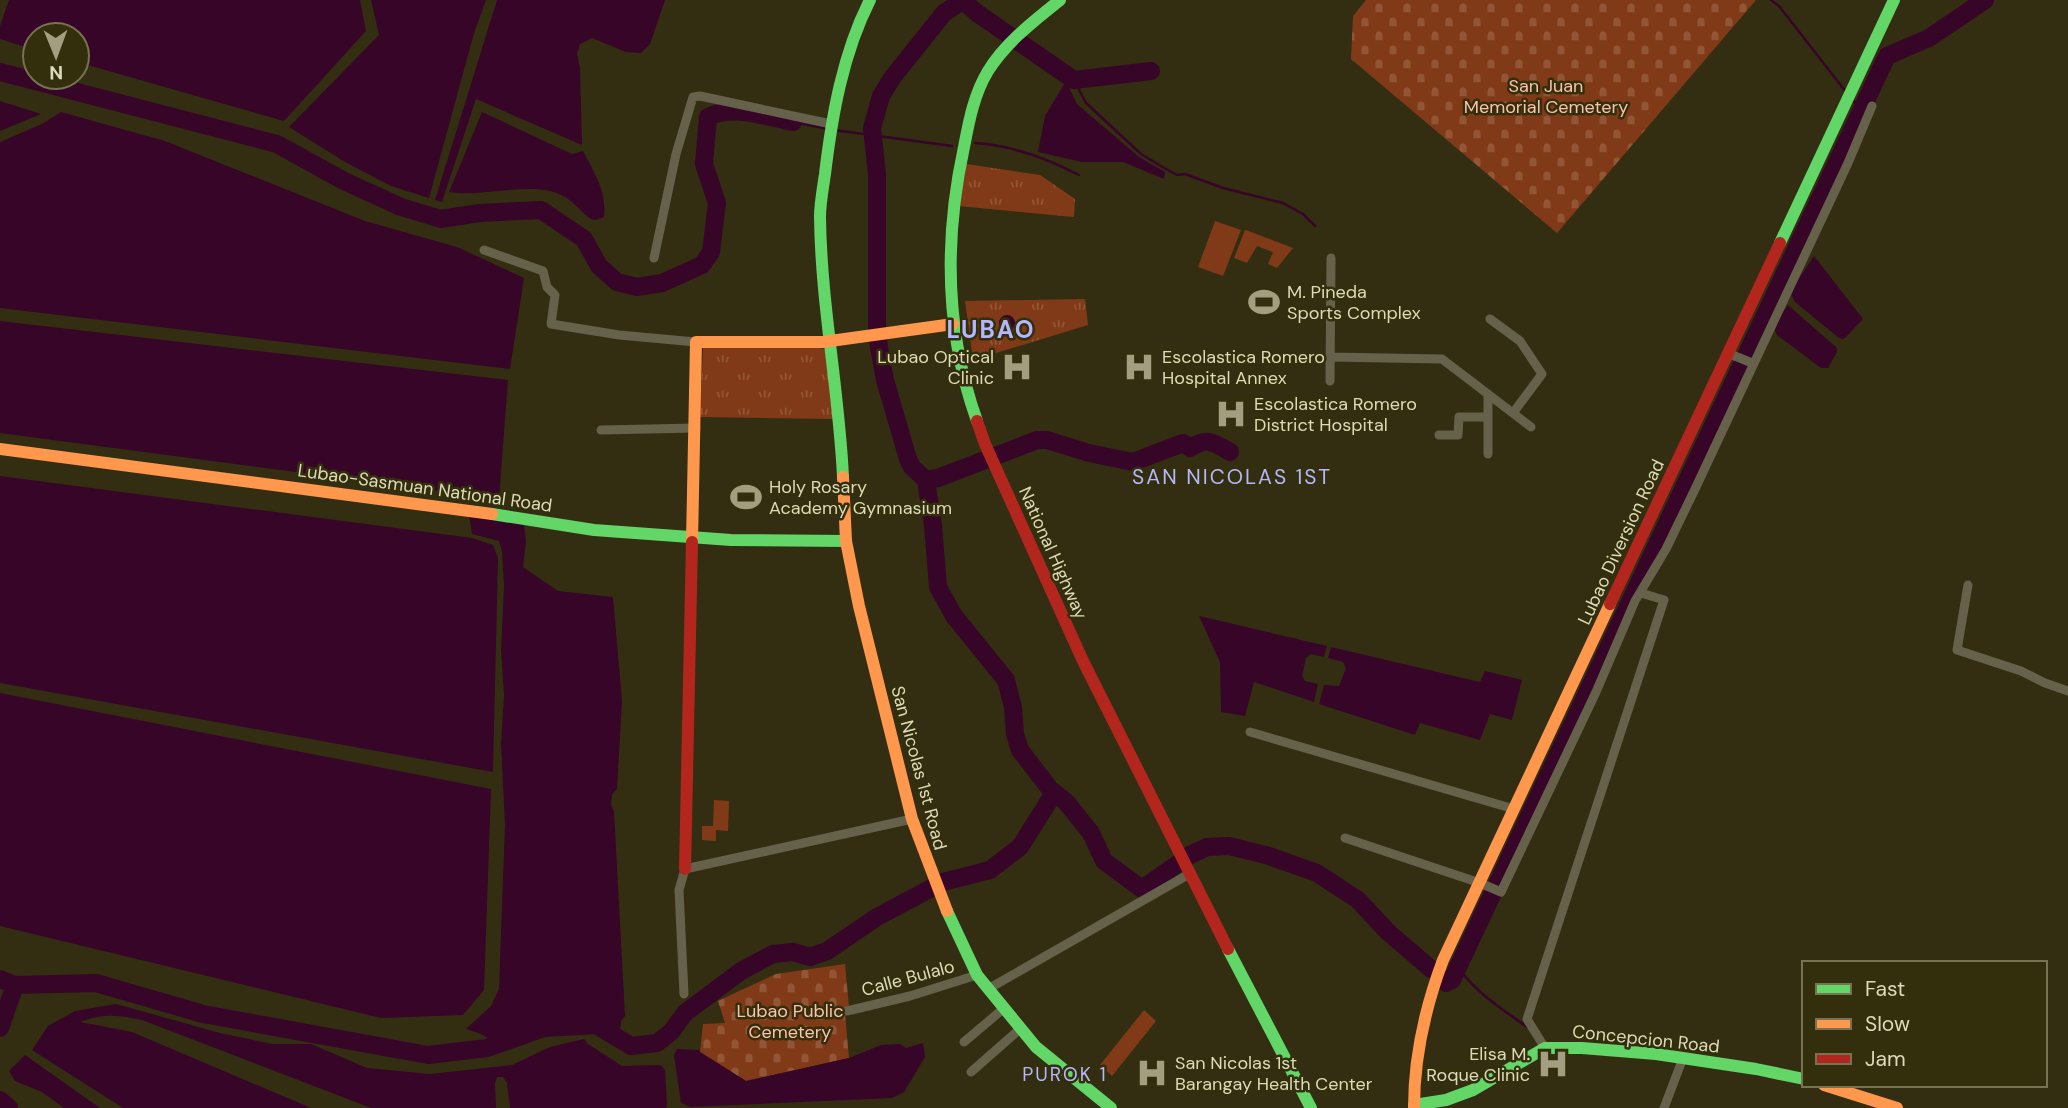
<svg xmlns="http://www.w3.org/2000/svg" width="2068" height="1108" font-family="'DM Sans',sans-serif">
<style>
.grass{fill:#813a17}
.cemetery{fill:url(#cemetery-stones)}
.park{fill:url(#park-tufts)}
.water{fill:#370527}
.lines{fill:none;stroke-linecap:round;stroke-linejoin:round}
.stream{stroke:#370527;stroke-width:2.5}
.river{stroke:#370527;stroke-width:18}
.street{stroke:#65614a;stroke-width:9}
.fast{stroke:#63d668;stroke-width:12}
.slow{stroke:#ff974d;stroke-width:12}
.jam{stroke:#b3261e;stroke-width:12}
.labels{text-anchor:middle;stroke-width:5;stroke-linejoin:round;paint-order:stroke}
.park-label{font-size:18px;fill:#fdc2ab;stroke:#332f0d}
.poi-label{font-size:18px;fill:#dddaba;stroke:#332f0d;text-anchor:start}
.street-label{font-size:18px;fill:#dddaba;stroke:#332f0d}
.neighbourhood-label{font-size:19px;letter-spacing:2px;fill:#b4b7fe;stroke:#332f0d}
.quarter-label{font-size:21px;letter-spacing:2px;fill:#b4b7fe;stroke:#332f0d}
.district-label{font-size:24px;font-weight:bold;letter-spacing:2px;fill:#b4b7fe;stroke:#332f0d}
</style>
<defs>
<pattern id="cemetery-stones" width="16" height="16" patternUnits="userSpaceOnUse" patternTransform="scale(1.75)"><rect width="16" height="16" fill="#813a17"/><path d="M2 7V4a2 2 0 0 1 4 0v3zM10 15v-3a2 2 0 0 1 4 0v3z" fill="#925637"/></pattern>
<pattern id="park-tufts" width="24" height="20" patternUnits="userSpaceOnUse" patternTransform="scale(1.75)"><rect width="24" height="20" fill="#813a17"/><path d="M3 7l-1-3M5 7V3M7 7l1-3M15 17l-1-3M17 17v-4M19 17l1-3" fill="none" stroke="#925637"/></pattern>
</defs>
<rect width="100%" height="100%" fill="#332e12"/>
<path class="grass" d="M1215,221L1241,230L1223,276L1198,267Z
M1245,230H1246L1293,248L1277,268L1268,264L1273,252L1257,246L1247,263L1234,258Z
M714,800L729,801L728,831L716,830V841L702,840V826H713Z
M1144,1010L1156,1021L1112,1076L1100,1065Z"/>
<path class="cemetery" d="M1366,0H1756L1557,233L1351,59L1353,16Z
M845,964L849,1007L845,1014L849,1058L746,1081L700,1052L703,1024L725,1023L718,1001L776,974Z"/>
<path class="park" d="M966,164L1040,175L1075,199L1074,217L959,206Z
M1085,299L1088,325L973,360L965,301Z
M703,347H815L824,349L829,357L836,419L700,417Z"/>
<path class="water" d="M9,0H360L366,31L284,121L77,62V35H35V50L0,39V26Z
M371,0H486L474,33L429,198L391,186L345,162L289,127L379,35Z
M497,0H665L650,44L641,53L626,52L592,38L580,44L577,54L580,68L582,145L476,99L442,202L435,200Z
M1066,81L1077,104L1139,157L1165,172L1164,179L1123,162H1082L1038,152L1045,116Z
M0,101L41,114L0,131Z
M61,112L165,141L365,221L457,247L524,278L510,369L0,308V142L42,124Z
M482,112L572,154L583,151C594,172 607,192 604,217L596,220L591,219C582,213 575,203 565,197C537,179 483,198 449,192Z
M1814,256L1863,319L1844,339L1839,338L1795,302L1790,292Z
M1788,305L1837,348V352L1828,368H1821L1777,335L1773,326Z
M999 323a8 8 0 1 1 16 0a8 8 0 1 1-16 0Z
M0,321L508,380L499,499L0,433Z
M0,476L472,538L493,545L498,558L493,772L0,683Z
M469,515L524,524L526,541L523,567L558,591L613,597L622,701L617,789L612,794L611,805L614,811L625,1016L621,1021L620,1030L615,1032L598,1021L540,1023L493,1042L481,1034L466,1029L491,1006L499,989L505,825L501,744L504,695L501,650L504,587L502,551L499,541L472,534Z
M1199,616L1327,646L1324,657L1311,654L1306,658L1302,676L1305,681L1318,684L1314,702L1254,682L1245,716L1221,712L1220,662Z
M1331,647L1480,682L1485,671L1522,680L1512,720L1490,714L1480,740L1420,723L1415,735L1319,704L1324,685L1339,686L1346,668L1343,662L1328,658Z
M0,693L491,789L484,990L463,1015L381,1018L0,926Z
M116,1004L220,1033L272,1044H311L367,1068L430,1074L512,1065L550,1047L584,1039L588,1044L622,1066L661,1065L665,1070L667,1105L666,1108H510L507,1083L503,1077H497L495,1083L496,1108H371L142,1020C118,1015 103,1013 80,1022L132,1032L311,1108H123L32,1050L48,1026L75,1011Z
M923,1043L925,1057L904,1092L892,1098L690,1107L681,1103L674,1055L677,1049L700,1050V1052L746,1081L849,1058L881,1045L900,1044L906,1048Z
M25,1055L100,1108H64L42,1092L15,1081L9,1071Z"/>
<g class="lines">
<path class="stream" d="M1771,0L1779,6L1846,92
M1074,80L1086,103L1141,154L1166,169L1177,175L1185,174L1223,188L1283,203L1303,214L1315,226
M1853,100L1861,111
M793,122L828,129
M834,130L952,146
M975,143C1012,145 1046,158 1079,175
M1458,967C1476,993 1502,1009 1527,1027"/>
<path class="river" d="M962,0L977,13L1074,80L1151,71
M962,1L944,13L892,78L881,96L872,128L877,174V328L879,347L885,380L908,459L912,467L926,480L938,478L1037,440H1047L1089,453L1133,462L1183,443L1190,448C1207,437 1214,442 1230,452
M0,72L277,144L344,181L401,207L441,219L479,213L541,210L584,239L599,266L617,282L637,287L662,283L702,265L711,252L717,203L704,164L708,117C733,104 766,117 793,122
M926,480L933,525L938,587L954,616L1006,680L1013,707L1015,734L1020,750L1050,789L1066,802L1091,833L1104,861L1142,889L1190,855L1207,847L1229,846L1266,855L1317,873L1358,900L1388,932L1431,969
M0,979L15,985L96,983L203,1014L428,1055L487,1048L544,1028L596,1025L631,1046L657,1043L671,1032L685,1013L741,971L773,954L793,952L810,957L827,951L877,917L943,882L990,870L1020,847L1054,793
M1444,980L1446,983L1452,980L1887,56L1929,38L1985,0
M0,1028L15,985
M0,1100L9,1108"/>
<path class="street" d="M484,250L543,271L547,287L555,295L551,324L619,335L696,342
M654,258L676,154L693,97L700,96L831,124
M1490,319L1520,341L1542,374L1513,413
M1730,354L1752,363
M1330,357L1442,359L1531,427
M1330,381L1331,258
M1488,394V454
M601,430L696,428
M1439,435H1458L1459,417H1488
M1968,585L1957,650L2021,671L2045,683L2068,691
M1250,732L1514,809
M1345,838L1480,883L1501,892L1596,692L1635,601L1666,549L1696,487L1848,163L1872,106
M988,989L1191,873
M684,994L679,890L685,869L912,819
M847,1011L910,996L977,975
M964,1042L1003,1009
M1545,1048L1527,1019L1664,600L1641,593
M971,1072L1020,1029
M1664,1108L1683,1058"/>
<path class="fast" d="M1780,243L1894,0
M977,421C945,331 944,239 964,147C969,121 974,94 988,71C1006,42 1034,21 1060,0
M843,477C839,390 821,304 820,217C820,203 823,188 825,174C832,115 843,53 870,0
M492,514L594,530L731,540L846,541
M947,911L977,975L1036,1047L1111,1108
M1228,949L1311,1108
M1414,1105L1446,1100L1473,1090L1545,1048H1582L1656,1054L1756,1069L1804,1079"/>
<path class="slow" d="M0,449L492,514
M843,477L846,541L859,606L912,819L947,911
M692,542L696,342H823L953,324
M1824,1085L1897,1108
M1414,1108C1414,1056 1425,1008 1443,960L1610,604"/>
<path class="jam" d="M977,421L985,444L1083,661L1228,949
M1610,604L1780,243
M685,869L692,542"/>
</g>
<defs>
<symbol id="stadium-bare" viewBox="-9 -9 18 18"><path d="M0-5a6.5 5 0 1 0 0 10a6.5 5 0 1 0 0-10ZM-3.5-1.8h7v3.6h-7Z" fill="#a29e7f" stroke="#332f0d" stroke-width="2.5" paint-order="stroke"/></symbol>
<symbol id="hospital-bare" viewBox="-9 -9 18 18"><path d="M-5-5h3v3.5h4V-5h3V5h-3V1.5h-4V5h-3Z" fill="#a29e7f" stroke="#332f0d" stroke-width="2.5" paint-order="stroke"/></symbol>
</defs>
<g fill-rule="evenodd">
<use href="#stadium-bare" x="1242" y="280" width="44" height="44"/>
<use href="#hospital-bare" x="995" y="345" width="44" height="44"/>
<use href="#hospital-bare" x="1117" y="345" width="44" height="44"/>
<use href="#hospital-bare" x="1209" y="392" width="44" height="44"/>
<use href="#stadium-bare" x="724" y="475" width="44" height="44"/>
<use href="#hospital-bare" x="1531" y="1042" width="44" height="44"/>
<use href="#hospital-bare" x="1130" y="1051" width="44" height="44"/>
</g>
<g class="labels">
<g class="park-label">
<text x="1546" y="92">San Juan<tspan x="1546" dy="21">Memorial Cemetery</tspan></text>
<text x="790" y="1017">Lubao Public<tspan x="790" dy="21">Cemetery</tspan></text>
</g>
<g class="poi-label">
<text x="1287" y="298">M. Pineda<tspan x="1287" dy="21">Sports Complex</tspan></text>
<text x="994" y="363" text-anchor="end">Lubao Optical<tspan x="994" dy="21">Clinic</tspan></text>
<text x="1162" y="363">Escolastica Romero<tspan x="1162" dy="21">Hospital Annex</tspan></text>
<text x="1254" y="410">Escolastica Romero<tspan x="1254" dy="21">District Hospital</tspan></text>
<text x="769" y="493">Holy Rosary<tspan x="769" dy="21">Academy Gymnasium</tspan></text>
<text x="1530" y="1060" text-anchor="end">Elisa M.<tspan x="1530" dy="21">Roque Clinic</tspan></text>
<text x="1175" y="1069">San Nicolas 1st<tspan x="1175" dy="21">Barangay Health Center</tspan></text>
</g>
<g class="street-label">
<text transform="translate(425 488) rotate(8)" y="6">Lubao-Sasmuan National Road</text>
<text transform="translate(1621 542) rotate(-65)" y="6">Lubao Diversion Road</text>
<text transform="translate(1053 553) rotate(66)" y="6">National Highway</text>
<text transform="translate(919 768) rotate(75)" y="6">San Nicolas 1st Road</text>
<text transform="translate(908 978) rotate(-15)" y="6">Calle Bulalo</text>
<text transform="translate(1646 1039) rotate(6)" y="6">Concepcion Road</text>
</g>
<g class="neighbourhood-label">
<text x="1065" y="1081">PUROK 1</text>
</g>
<g class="quarter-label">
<text x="1232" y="484">SAN NICOLAS 1ST</text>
</g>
<g class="district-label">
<text x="991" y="338">LUBAO</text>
</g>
</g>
<rect x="1802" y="961" width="245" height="126" fill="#332f0d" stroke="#777352" stroke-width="2"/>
<rect x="1816" y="984" width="35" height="10" fill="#63d668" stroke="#777352" stroke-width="2"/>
<text x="1865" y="996" font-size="21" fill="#dddaba">Fast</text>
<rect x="1816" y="1019" width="35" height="10" fill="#ff974d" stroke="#777352" stroke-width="2"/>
<text x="1865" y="1031" font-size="21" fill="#dddaba">Slow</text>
<rect x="1816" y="1054" width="35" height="10" fill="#b3261e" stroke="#777352" stroke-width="2"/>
<text x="1865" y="1066" font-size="21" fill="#dddaba">Jam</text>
<g transform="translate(56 56) rotate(179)"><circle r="33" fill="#332f0d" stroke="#777352" stroke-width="2"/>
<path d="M0-5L12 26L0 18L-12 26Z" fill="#a29e7f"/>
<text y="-10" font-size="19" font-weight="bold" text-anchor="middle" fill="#dddaba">N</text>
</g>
</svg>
